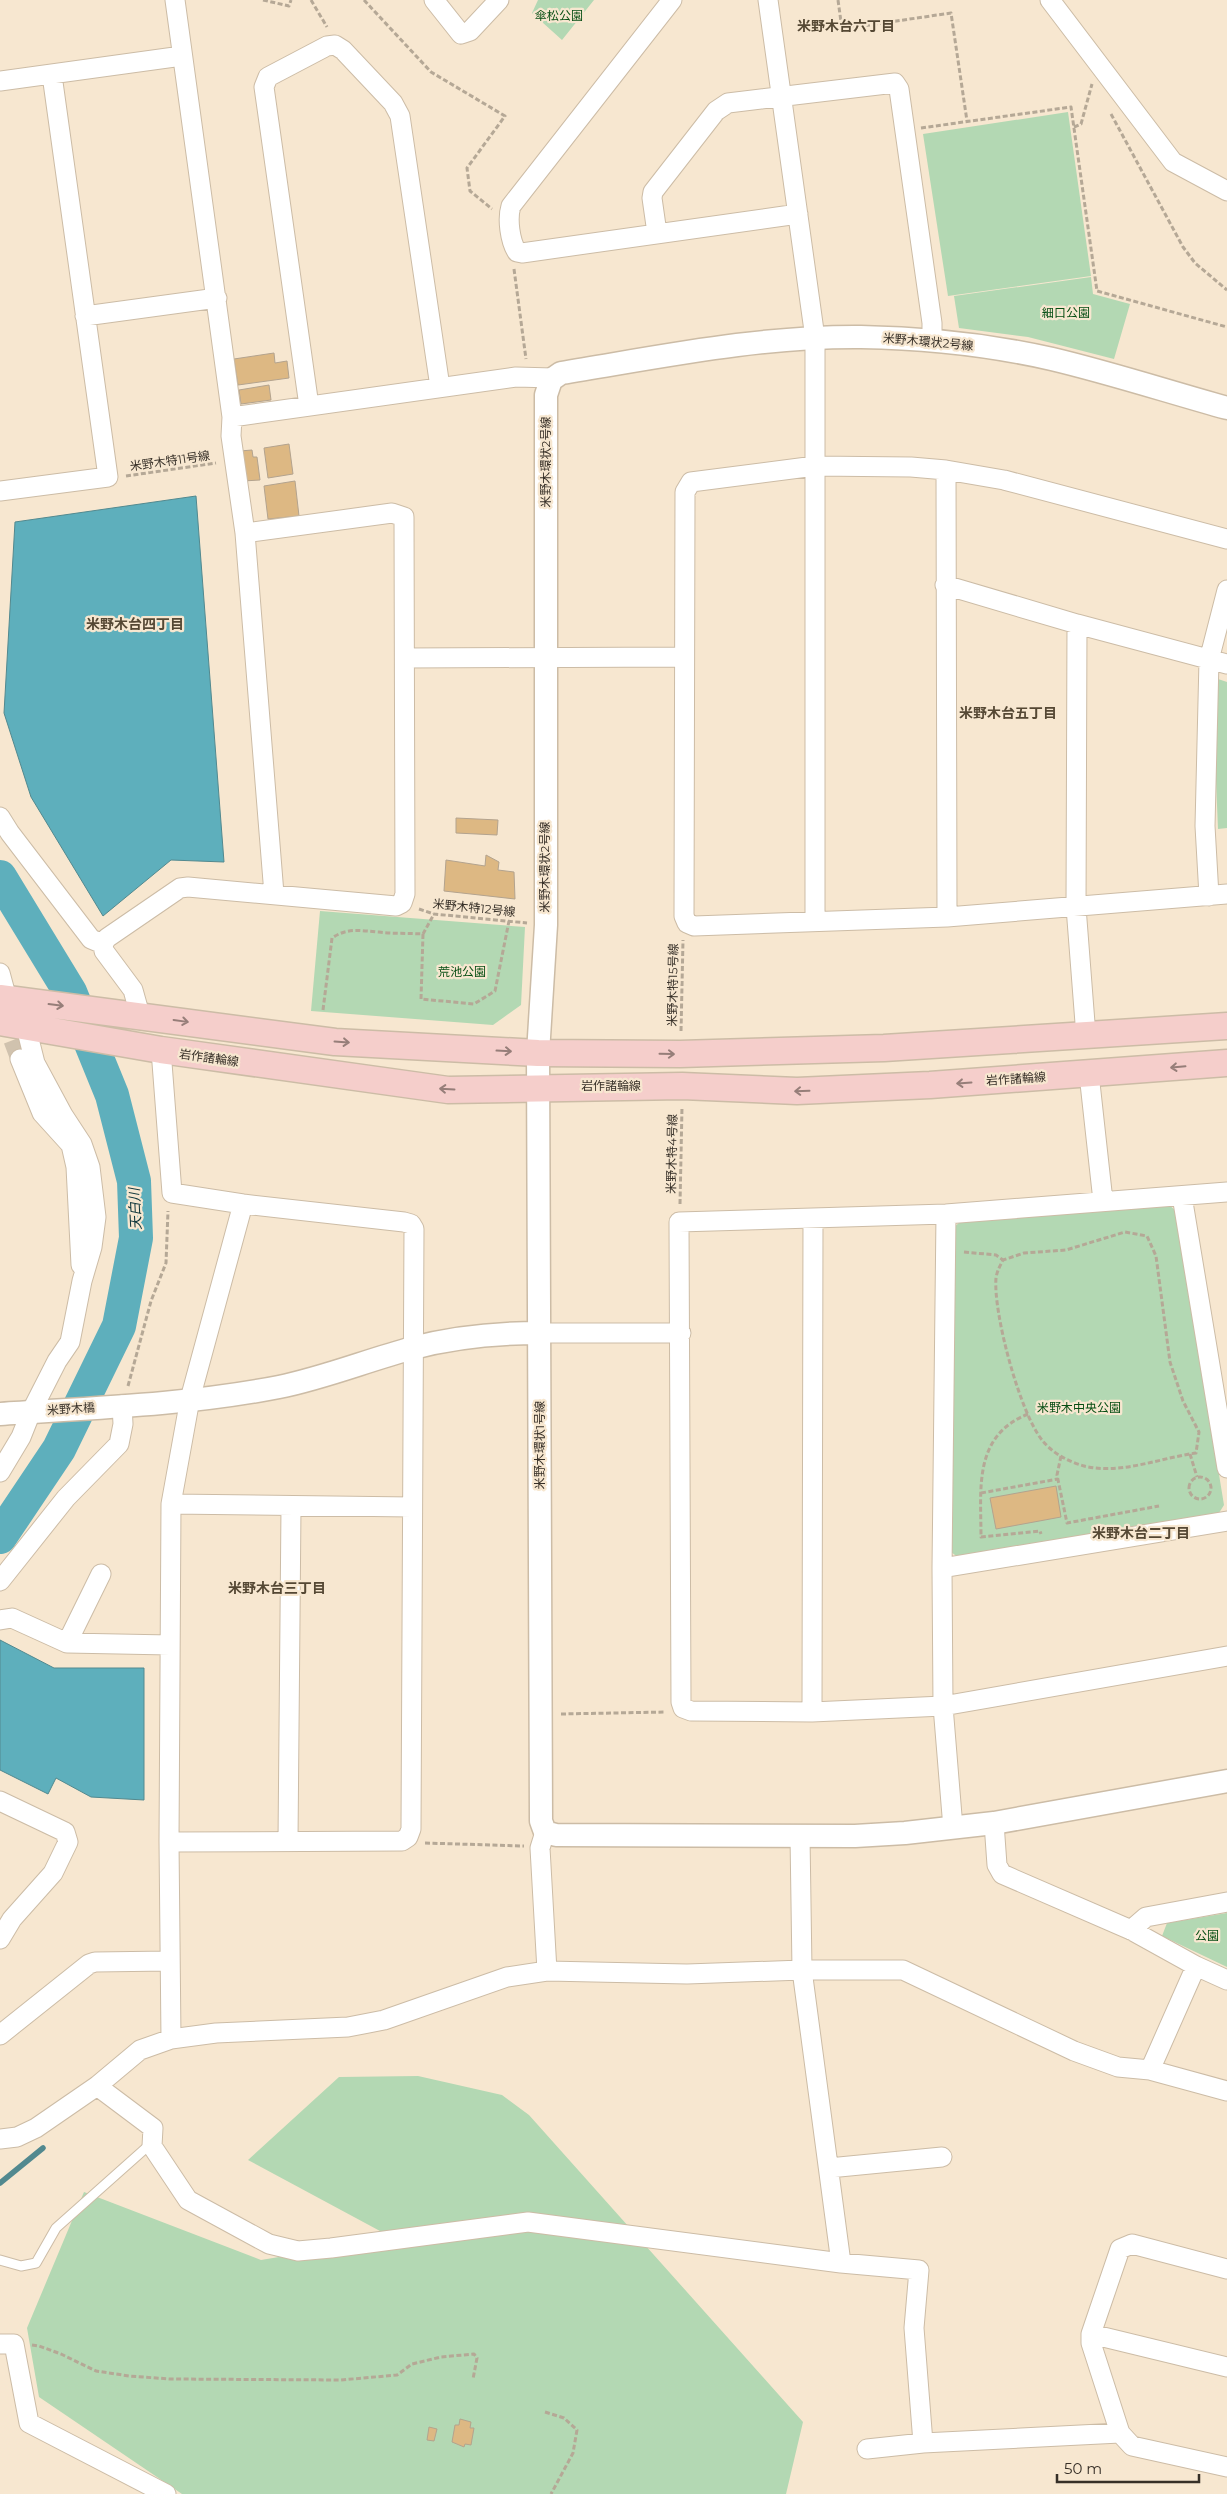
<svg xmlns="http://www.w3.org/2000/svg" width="1227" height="2494" font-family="Montserrat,'Noto Sans JP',sans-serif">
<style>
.green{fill:#b3d8b3}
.water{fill:#5eafbc;stroke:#52898f}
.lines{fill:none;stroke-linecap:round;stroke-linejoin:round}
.stream{stroke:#52898f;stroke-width:5.5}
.river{stroke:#5eafbc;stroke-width:34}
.building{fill:#ddb883;stroke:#b3a38e}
.minor-tunnel{stroke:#d0c2ae;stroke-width:19;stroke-dasharray:19 9;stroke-linecap:butt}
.service-casing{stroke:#ccbca6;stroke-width:11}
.minor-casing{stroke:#ccbca6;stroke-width:21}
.tertiary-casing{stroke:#ccbca6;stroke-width:25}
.secondary-casing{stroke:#ccbca6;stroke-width:29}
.path{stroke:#b5a896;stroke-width:3;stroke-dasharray:5 2.5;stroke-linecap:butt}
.service{stroke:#fff;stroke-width:9}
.minor{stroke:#fff;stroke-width:19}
.tertiary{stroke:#fff;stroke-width:22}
.secondary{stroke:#f5cecb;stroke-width:26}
.oneway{stroke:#967e79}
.labels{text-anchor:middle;stroke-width:4.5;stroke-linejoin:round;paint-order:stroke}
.park-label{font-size:12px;fill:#064e13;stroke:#f7e7d0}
.street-label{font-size:12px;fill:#362f27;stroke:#f7e7d0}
.neighbourhood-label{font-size:14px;font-weight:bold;fill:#554834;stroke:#f7e7d0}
.water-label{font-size:14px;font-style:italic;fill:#0c343a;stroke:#f7e7d0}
</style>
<rect width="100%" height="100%" fill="#f7e7d0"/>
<path class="green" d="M538,0H594L562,40L532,13Z
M1068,112L1091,276L948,296L923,134Z
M1091,277L1093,294L1130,304L1114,359L1028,337L959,328L954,296Z
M1215,678L1227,682V828L1218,829L1212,684Z
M320,911L525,927L521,1005L493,1025L311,1011Z
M1168,1204L1176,1211L1224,1505L1219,1513L959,1558L951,1552L952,1229L960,1222Z
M1227,1913V1967L1162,1936L1167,1923Z
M418,2076L502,2095L529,2115L803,2422L786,2494H182L39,2397L27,2328L84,2192L261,2260L393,2238L248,2160L339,2077Z"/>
<path class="water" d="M196,496L224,862L171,860L103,916L31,797L4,713L15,522Z
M0,1640L54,1668H144V1800L91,1797L56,1778L48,1794L0,1770Z"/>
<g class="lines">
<path class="stream" d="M0,2183L43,2148"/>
<path class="river" d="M0,877L70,992L112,1095L134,1181L136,1238L119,1326L59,1449L0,1537"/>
</g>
<path class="building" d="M274,353L275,363L287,361L289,378L238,385L234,359Z
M269,385L271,400L241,404L239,390Z
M289,444L293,474L268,478L264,448Z
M252,450L253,457H257L260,480L243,481L240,451Z
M295,481L299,516L268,519L264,486Z
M456,818L498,820L497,835L456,833Z
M486,855L499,862L498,870L514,872L515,899L444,891L446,860L485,866Z
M1056,1486L1061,1517L996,1529L990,1498Z
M460,2419L471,2422L470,2428H474L471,2445L465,2444L464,2447L452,2442L455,2425H459Z
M429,2427L437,2429L434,2441L427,2440Z"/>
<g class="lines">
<path class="minor-tunnel" d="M3,1014L20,1059"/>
<defs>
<path id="service" d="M0,2260L21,2266L36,2263L56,2228L147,2147L152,2146"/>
<path id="minor" d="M175,0L232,417L231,436L245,533L274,894
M434,0L461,34L470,31L499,0
M672,0L511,206C507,219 510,241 517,252L522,253L798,214
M768,0L815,338V921
M1050,0L1173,162L1227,191
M0,81L182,56
M657,233L652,198L653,192L716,111L728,103L895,83L899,89L932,323V341
M85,316L217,298
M309,406L264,87L268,77L327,46L335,45L343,50L393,103L400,116L440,387
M232,417L516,377L553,378
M946,470L947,917
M0,491L108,477L52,75
M1227,539L1004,480L946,470L911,467L815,466L691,482L685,492L684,916L687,923L694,926L947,917L1227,894
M945,585L1077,624L1227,664
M1077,624L1076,907L1086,1036
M405,658L684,657
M0,817L10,833L91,939L103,944L104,951L133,990L140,1015
M1209,896L1205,826L1209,660L1227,590
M103,944L107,938L180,888L188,887L396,906L402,903L405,894L404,517L392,513L245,533
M0,973L7,999
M161,1050L172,1193L243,1204L404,1222L411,1224L414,1229L411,1829L408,1837L402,1841L169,1842
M20,1059L42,1113L71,1145L76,1167L81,1265
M1089,1074L1103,1201
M1227,1192L946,1214L679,1222L681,1702L683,1708L691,1711L812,1712L943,1706L1227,1656
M1182,1196L1227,1468
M946,1214L942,1568L943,1706L953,1828
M540,1333H681
M0,1472L21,1437L31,1412L57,1361L70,1342L82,1281L92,1247L96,1217L90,1167L82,1144L63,1115L35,1063L26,1027
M171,1504L412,1507
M942,1568L1227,1521
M0,1581L66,1498L119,1444L123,1424L122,1405
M0,1620L12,1618L67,1643L170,1645
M67,1643L101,1574
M812,1712L813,1219
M0,1801L65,1832L68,1842L53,1873L12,1919L0,1939
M994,1823L997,1865L1002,1874L1131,1930L1196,1966L1227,1980
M545,1832L540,1848L547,1971
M800,1836L802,1970L841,2263
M288,1841L291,1507
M1131,1930L1146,1917L1227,1902
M0,2035L89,1964L95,1962L169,1961
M171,2039L169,1842L171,1504L190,1399L243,1204
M1150,2070L1196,1966
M97,2086L153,2128L152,2146L188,2200L269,2244L298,2251L331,2248L528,2222L841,2263L919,2270L914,2328L923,2443L1120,2433
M0,2139L17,2137L36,2128L97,2086L140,2050L171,2039L216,2033L348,2027L384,2020L507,1977L547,1971L687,1974L802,1970H903L1074,2051L1118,2067L1150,2070L1227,2091
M829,2168L942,2157
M1227,2269L1132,2244L1120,2249L1091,2334V2343L1120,2433L1132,2446L1227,2467
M1091,2334L1227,2367
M0,2344H14L29,2423L166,2494
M867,2449L923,2443"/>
<path id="tertiary" d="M1227,408C1169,392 1111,373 1052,359C990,345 924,338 861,337C760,336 660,357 561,373L551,380L546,395V925L538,1053L541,1821L545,1832L556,1835L855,1836L905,1833L994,1823L1227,1781
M0,1414C92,1408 187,1405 279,1387C324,1378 368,1360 413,1348C454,1337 497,1333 540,1333"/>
<path id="secondary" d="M0,998L335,1042L538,1053L680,1054L884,1048L1227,1026
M0,1022L161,1050L448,1090L682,1086L797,1091L930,1085L1227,1063"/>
</defs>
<use href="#service" class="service-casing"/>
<use href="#minor" class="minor-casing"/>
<use href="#tertiary" class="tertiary-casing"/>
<use href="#secondary" class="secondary-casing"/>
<path class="path" d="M263,0L289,6L291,0
M311,0L327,27
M364,0L431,72L505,116L467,168L470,191L492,209
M838,0L842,29L951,13L967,121
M1111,114L1183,247L1195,263L1227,290
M1074,127L1081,124L1092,84
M921,128L1071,107L1097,291L1227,327
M514,269L526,359
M126,476L216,463
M419,909L434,914L527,923
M423,934L421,999L474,1004L495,991L509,921
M323,1010L332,938C348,927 361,931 379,932C393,934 408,933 423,934L434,914
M681,1031L683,940
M680,1204L682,1107
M964,1252L996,1255L1003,1260C1000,1266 997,1271 996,1278C993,1313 1020,1413 1042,1440C1052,1453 1069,1462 1084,1466C1120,1475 1160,1458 1196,1453L1199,1432L1183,1401L1170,1362L1156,1256L1147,1236L1125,1232L1066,1250L1024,1253L1003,1260
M128,1386L151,1301L166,1263L168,1211
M1028,1414C973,1436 981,1488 981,1537L1040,1531L1041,1534
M1190,1454L1197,1477
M1061,1456L1057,1475L1067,1523L1159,1506
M1189 1488a11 11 0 1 1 22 0a11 11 0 1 1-22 0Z
M981,1493L1058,1479
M561,1714L665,1712
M425,1843L524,1846
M32,2345L39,2346L61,2354L96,2371L129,2376L170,2379L341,2380L397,2375L412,2364L441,2357L474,2354L477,2358L473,2379
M545,2412L564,2418L577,2430L573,2453L551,2494"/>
<use href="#service" class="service"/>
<use href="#minor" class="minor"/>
<use href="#tertiary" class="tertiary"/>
<use href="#secondary" class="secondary"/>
</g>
<defs><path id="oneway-shaft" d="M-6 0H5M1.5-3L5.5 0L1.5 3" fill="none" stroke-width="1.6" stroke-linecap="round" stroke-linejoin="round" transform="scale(1.25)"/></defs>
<g class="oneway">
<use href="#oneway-shaft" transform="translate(56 1005) rotate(7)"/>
<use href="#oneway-shaft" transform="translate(181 1021) rotate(8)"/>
<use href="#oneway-shaft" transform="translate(342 1042) rotate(4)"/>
<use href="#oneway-shaft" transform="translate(504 1051) rotate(3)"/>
<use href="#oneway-shaft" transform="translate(667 1054) rotate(1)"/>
<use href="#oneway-shaft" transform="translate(1178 1067) rotate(175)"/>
<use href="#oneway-shaft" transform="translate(964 1083) rotate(176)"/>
<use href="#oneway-shaft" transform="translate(447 1089) rotate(-177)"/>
<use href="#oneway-shaft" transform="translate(802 1091) rotate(178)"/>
</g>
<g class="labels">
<g class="park-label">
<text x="559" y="20">傘松公園</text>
<text x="1066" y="317">細口公園</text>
<text x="462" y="976">荒池公園</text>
<text x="1079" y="1412">米野木中央公園</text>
<text x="1207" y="1940">公園</text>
</g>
<g class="street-label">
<text transform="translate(928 342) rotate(5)" y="4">米野木環状2号線</text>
<text transform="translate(170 461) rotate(-8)" y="4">米野木特11号線</text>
<text transform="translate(546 462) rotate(-90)" y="4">米野木環状2号線</text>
<text transform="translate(545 867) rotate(-90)" y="4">米野木環状2号線</text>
<text transform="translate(474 908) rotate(6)" y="4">米野木特12号線</text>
<text transform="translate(673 985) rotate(-89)" y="4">米野木特15号線</text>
<text transform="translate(209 1058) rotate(8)" y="4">岩作諸輪線</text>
<text transform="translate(1016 1079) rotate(-4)" y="4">岩作諸輪線</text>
<text x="611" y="1090">岩作諸輪線</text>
<text transform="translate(672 1154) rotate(-89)" y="4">米野木特4号線</text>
<text transform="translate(71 1409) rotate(-4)" y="4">米野木橋</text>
<text transform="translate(540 1445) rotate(-90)" y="4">米野木環状1号線</text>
</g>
<g class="neighbourhood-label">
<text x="846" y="31">米野木台六丁目</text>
<text x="135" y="629">米野木台四丁目</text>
<text x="1008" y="718">米野木台五丁目</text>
<text x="1141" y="1538">米野木台二丁目</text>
<text x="277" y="1593">米野木台三丁目</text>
</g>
<g class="water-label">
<text transform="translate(135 1209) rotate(-93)" y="5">天白川</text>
</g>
</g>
<path d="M1057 2474v8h142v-8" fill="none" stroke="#362f27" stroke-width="2.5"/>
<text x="1064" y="2474" font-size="15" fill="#362f27" stroke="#f7e7d0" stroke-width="4" paint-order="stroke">50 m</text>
</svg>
